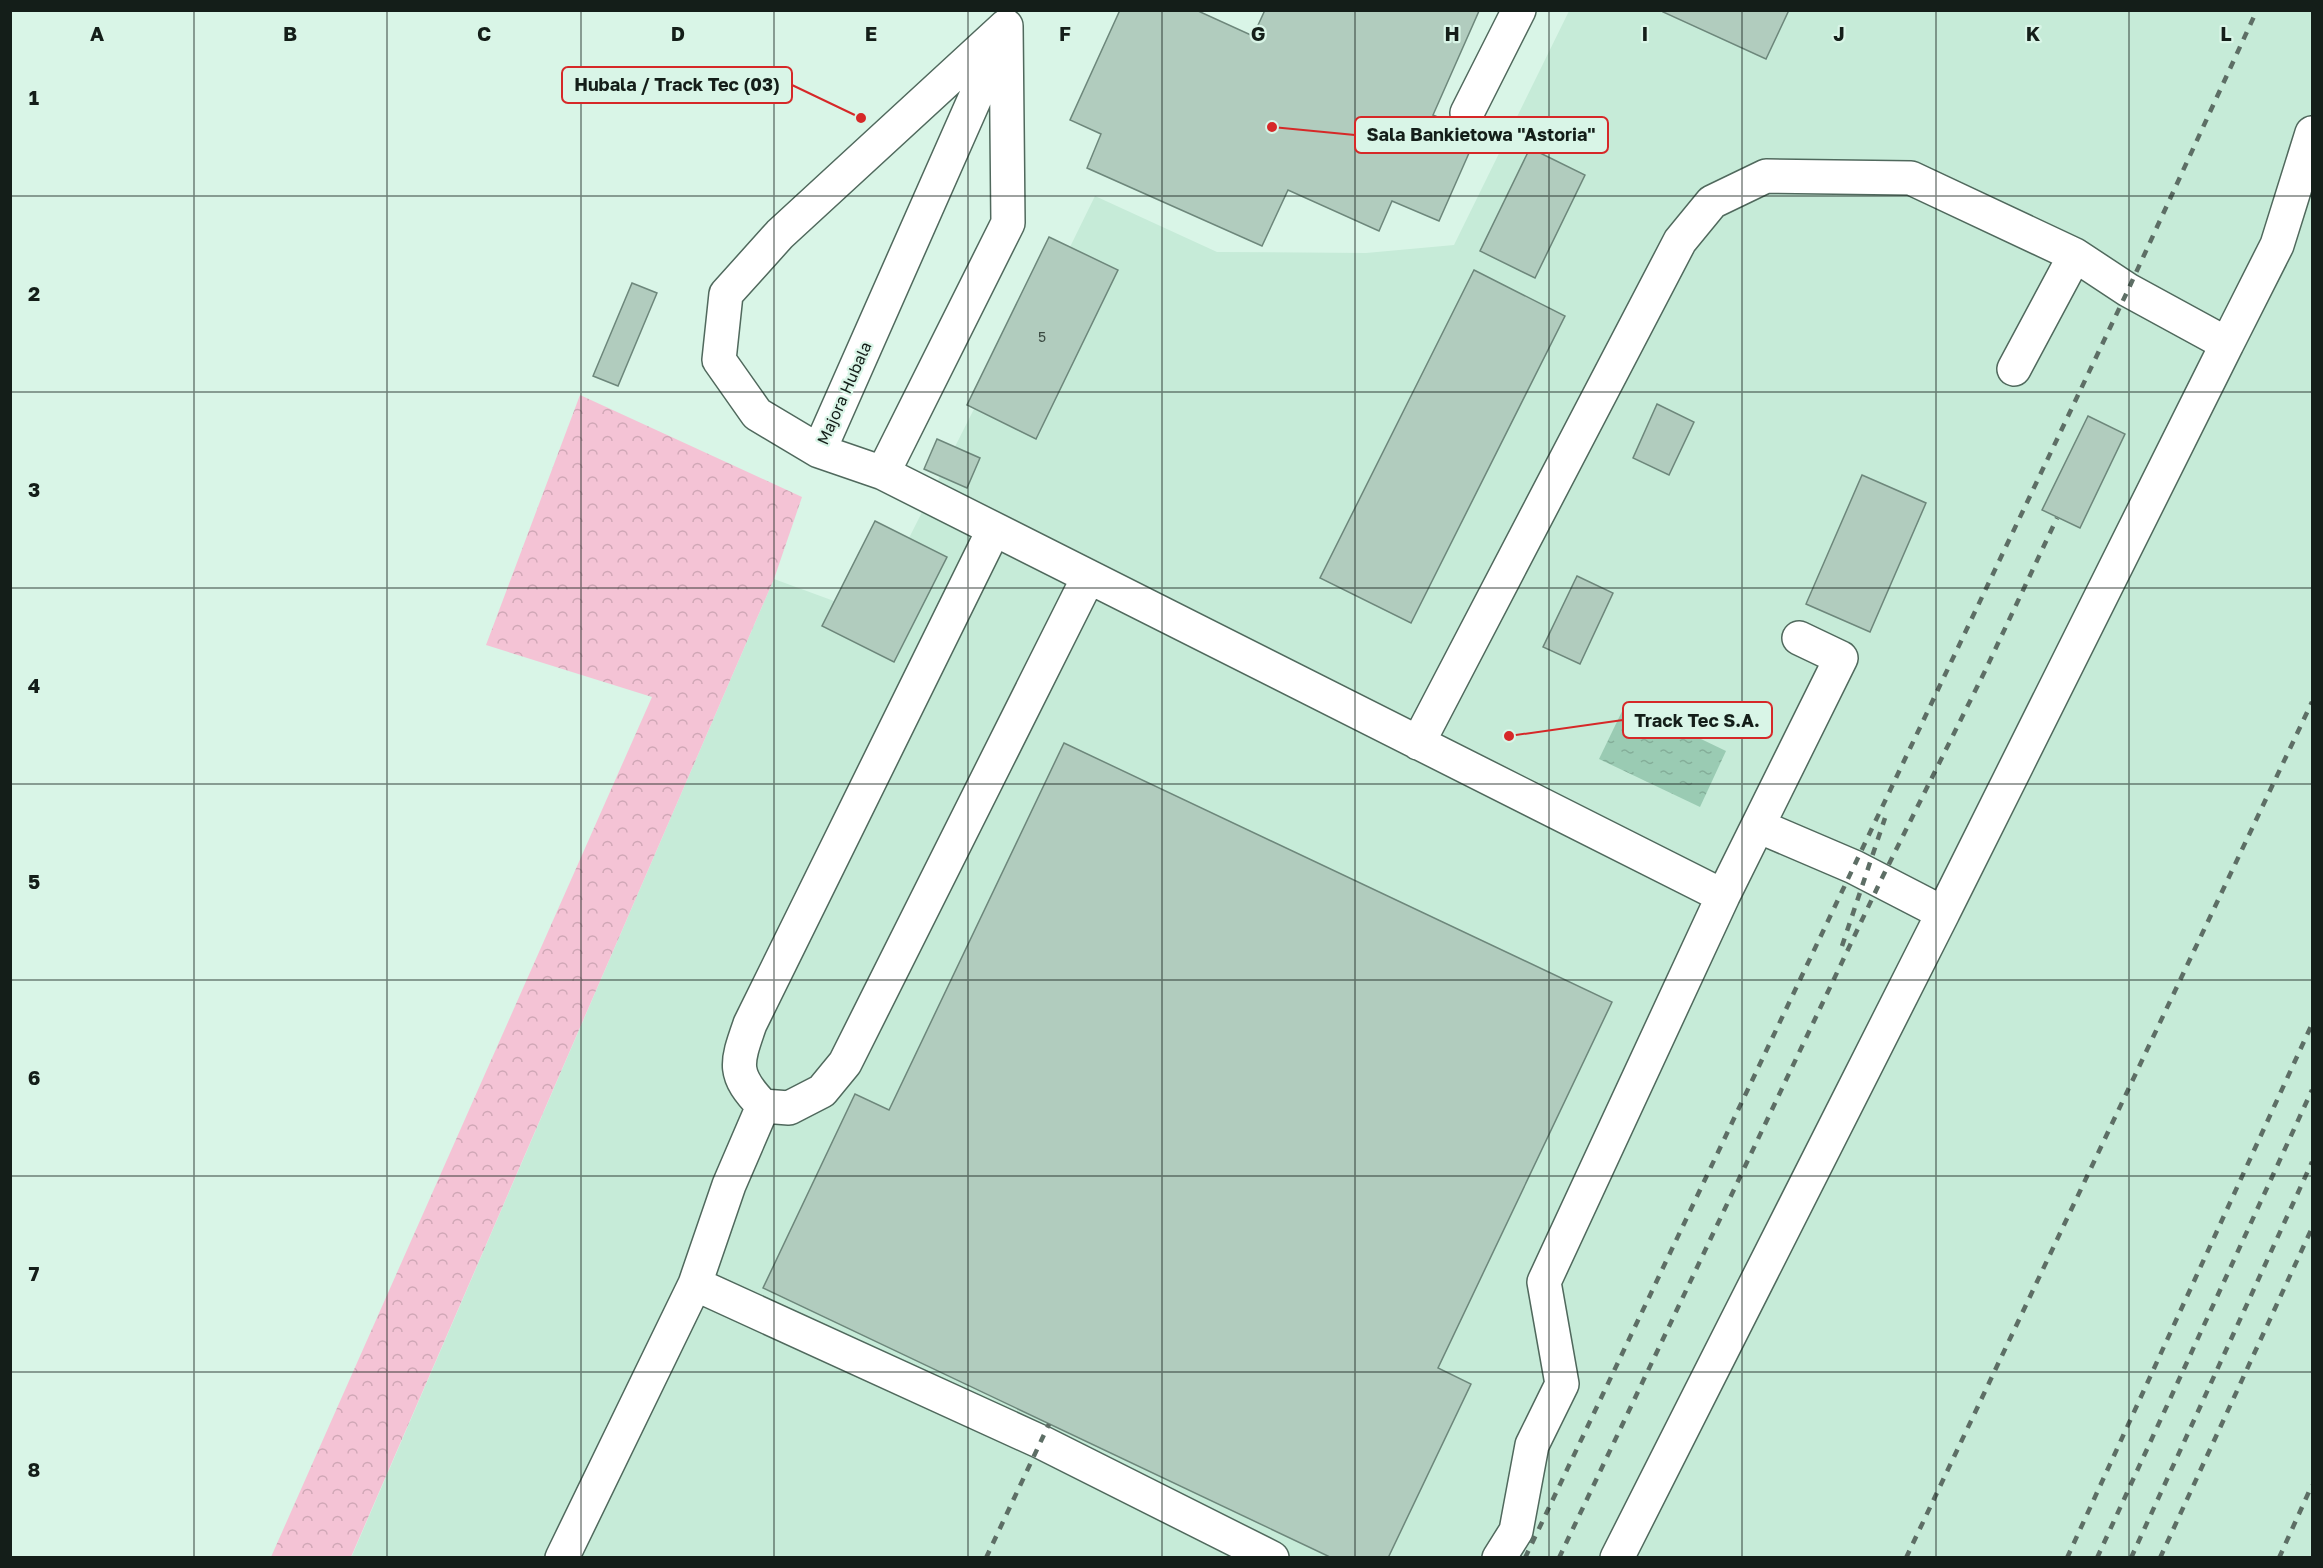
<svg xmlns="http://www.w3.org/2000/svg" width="2323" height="1568" font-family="'Golos Text',sans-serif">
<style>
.built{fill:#c6ebd8}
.forest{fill:url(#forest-crowns)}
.water{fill:url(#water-ripples)}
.building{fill:#b1ccbe;stroke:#6d877b;stroke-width:1.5}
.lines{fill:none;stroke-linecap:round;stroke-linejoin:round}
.minor-casing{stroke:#50695d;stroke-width:36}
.minor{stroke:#fff;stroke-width:33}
.rail{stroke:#5d6e65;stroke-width:4.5;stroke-dasharray:8 8;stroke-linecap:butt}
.grid{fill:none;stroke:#141e19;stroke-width:1.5;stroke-opacity:0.55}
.labels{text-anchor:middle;stroke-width:4.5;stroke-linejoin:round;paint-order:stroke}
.number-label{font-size:14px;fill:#3b4a42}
.street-label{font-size:16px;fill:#141e19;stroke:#d9f5e7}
.grid-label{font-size:20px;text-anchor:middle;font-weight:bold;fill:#141e19;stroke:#d9f5e7;stroke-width:4.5;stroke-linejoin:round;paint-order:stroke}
.leader{fill:none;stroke:#d62828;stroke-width:2}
.callout-dot{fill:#d62828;stroke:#d9f5e7;stroke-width:2}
.callout{fill:#d9f5e7;stroke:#d62828;stroke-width:2}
.callout-label{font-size:18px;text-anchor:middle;font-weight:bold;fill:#141e19}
</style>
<defs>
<pattern id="forest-crowns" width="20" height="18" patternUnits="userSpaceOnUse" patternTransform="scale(1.5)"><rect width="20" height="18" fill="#f4c3d5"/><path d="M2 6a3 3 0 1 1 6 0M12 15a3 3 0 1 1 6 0" fill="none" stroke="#d0a7b6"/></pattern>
<pattern id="water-ripples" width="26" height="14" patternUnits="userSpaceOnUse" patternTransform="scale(1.5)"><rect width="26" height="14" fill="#9acbb3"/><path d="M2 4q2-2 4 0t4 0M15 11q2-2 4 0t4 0" fill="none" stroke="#84ae99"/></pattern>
</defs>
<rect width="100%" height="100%" fill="#d9f5e7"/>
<path class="built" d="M1569,11H2312V1557L351,1558L774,579L834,601L875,521L909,538L974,409L967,405L1049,237L1070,247L1095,196L1217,252L1366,253L1454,245Z"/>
<path class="forest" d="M580,395L802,497L774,579L351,1557H271L652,697L486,645Z"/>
<path class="water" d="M1626,703L1726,751L1700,807L1599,759Z"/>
<path class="building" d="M1120,10H1196L1253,36L1265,10L1479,11L1433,115L1477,135L1439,221L1392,201L1379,231L1288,190L1262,246L1087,168L1101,134L1070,120Z
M1664,10H1789L1766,59L1663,12Z
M1530,148L1585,175L1535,278L1480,251Z
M1049,237L1118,270L1036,439L967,405Z
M1474,270L1565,316L1411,623L1320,578Z
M632,283L657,293L618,386L593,376Z
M1657,404L1694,422L1669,475L1633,458Z
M2088,416L2125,434L2080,528L2042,510Z
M937,439L980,458L967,488L924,469Z
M1862,475L1926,503L1870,632L1806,604Z
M875,521L947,557L894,662L822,626Z
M1577,576L1613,593L1580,664L1543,647Z
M1064,743L1612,1002L1438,1368L1471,1384L1388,1558H1332L763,1288L855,1094L889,1110Z"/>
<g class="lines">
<defs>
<path id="minor" d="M1006,26L1008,223L883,473L819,451L757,414L719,360L726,294L780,234Z
M1467,113L1519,10
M2227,344L2277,245L2312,133
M819,451L1002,37
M883,473L1723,896L1544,1282L1562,1384L1532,1445L1516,1531L1499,1558
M994,529L750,1024C736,1064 732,1074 763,1106L789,1108L822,1091L845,1063L1088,578
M1418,743L1680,241L1712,202L1766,176L1911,178L2075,255L2014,369
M1723,896L1841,658L1799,638
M1943,913L2227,344L2128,290L2075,255
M763,1106L729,1185L695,1284L1041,1442L1272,1558
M562,1558L695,1284
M1617,1558L1943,913L1854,867L1758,826"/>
</defs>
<use href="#minor" class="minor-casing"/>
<use href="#minor" class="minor"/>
<path class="rail" d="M1842,946L1885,818
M986,1558L1049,1424
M1525,1558L2128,290L2257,10
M1559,1558L1881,880L1985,671L2057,518
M1906,1558L2312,702
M2067,1558L2312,1024
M2097,1558L2312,1090
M2131,1558L2312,1162
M2160,1558L2312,1228
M2279,1558L2312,1485"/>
</g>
<path class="grid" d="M194,10V1558M387,10V1558M581,10V1558M774,10V1558M968,10V1558M1162,10V1558M1355,10V1558M1549,10V1558M1742,10V1558M1936,10V1558M2129,10V1558M10,196H2312M10,392H2312M10,588H2312M10,784H2312M10,980H2312M10,1176H2312M10,1372H2312"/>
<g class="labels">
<g class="number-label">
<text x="1042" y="342">5</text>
</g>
<g class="street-label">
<text transform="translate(844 393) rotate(-66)" y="6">Majora Hubala</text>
</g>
</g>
<g class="grid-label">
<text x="97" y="41">A</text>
<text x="290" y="41">B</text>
<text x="484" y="41">C</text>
<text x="678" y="41">D</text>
<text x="871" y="41">E</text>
<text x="1065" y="41">F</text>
<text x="1258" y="41">G</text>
<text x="1452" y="41">H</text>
<text x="1645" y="41">I</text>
<text x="1839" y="41">J</text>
<text x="2033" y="41">K</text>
<text x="2226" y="41">L</text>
<text x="34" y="105">1</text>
<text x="34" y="301">2</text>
<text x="34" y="497">3</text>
<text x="34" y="693">4</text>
<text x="34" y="889">5</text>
<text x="34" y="1085">6</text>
<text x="34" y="1281">7</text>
<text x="34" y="1477">8</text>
</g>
<path class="leader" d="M861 118L792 85M1272 127L1355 135M1509 736L1623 720"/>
<g class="callout-dot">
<circle cx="861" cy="118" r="6"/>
<circle cx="1272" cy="127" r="6"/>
<circle cx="1509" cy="736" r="6"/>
</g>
<g class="callout">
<rect x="562" y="67" width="230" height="36" rx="6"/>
<rect x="1355" y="117" width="253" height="36" rx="6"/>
<rect x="1623" y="702" width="149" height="36" rx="6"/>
</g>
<g class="callout-label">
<text x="677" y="91">Hubala / Track Tec (03)</text>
<text x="1481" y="141">Sala Bankietowa "Astoria"</text>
<text x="1697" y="727">Track Tec S.A.</text>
</g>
<rect width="2323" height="1568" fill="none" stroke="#141e19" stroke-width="24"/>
</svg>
